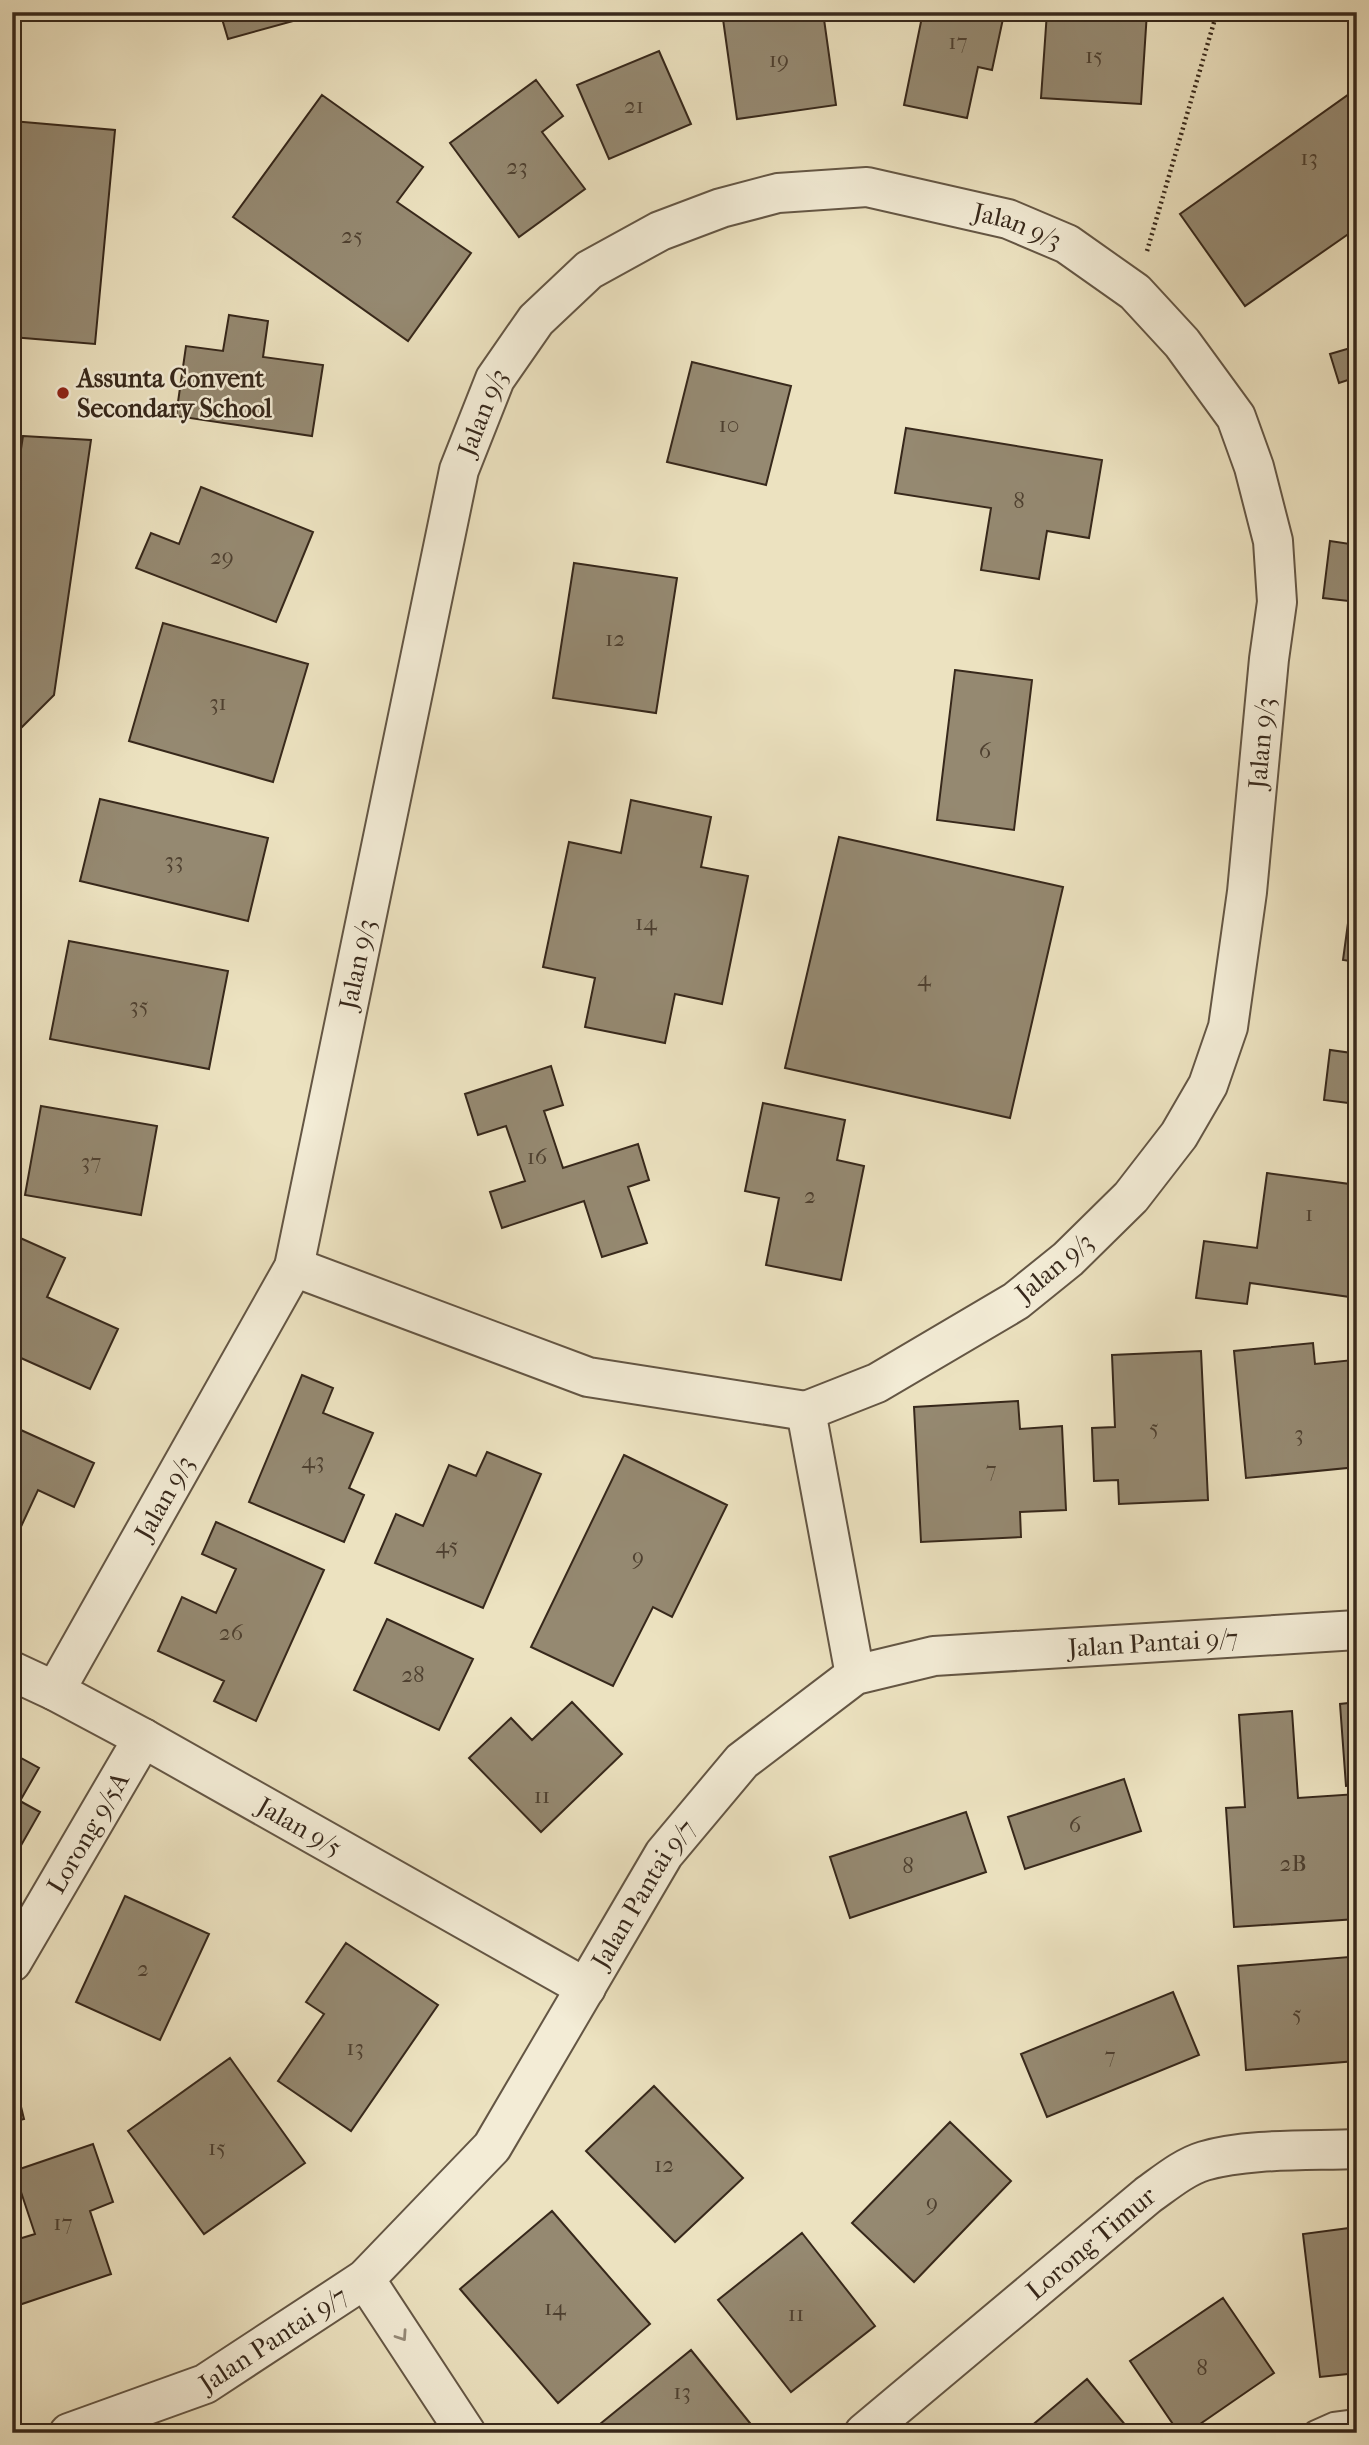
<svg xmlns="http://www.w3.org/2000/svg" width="1369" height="2445" font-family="'IM FELL French Canon',serif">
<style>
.building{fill:#958971;stroke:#37281b;stroke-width:2}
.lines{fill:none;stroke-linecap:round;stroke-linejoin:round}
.service-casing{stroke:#645644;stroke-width:28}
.minor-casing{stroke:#645644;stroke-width:42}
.path{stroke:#37281b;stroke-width:4.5;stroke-dasharray:2 3.5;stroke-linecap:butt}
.service{stroke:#f3ecd6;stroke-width:24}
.minor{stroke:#f3ecd6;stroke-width:38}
.oneway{stroke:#958a78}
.poi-dot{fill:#8f2418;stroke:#f3ecd6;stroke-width:2.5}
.labels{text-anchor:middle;stroke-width:5;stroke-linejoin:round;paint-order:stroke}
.number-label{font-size:23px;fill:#4e4030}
.street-label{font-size:26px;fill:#37281b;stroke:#f3ecd6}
.poi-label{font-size:26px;font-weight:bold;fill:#37281b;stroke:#f3ecd6;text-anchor:start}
</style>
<rect width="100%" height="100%" fill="#ece2c0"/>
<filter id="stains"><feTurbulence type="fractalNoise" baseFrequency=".00286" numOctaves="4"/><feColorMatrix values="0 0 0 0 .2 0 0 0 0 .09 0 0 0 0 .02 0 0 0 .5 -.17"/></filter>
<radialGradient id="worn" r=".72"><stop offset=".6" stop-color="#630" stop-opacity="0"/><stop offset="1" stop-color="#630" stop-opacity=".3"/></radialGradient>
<path class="building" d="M220,12H303L304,18L228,39Z
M722,12H823L836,105L737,119Z
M923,12L1004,14L992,70L978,67L967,118L904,105Z
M1047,12H1147L1141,104L1041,98Z
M659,51L691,124L609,159L577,85Z
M536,80L563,116L542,132L585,189L519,237L450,143Z
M1352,92L1357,99V228L1245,306L1180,214Z
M322,95L423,167L397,202L471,253L408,341L233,217Z
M12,121L115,130L95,344L12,337Z
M229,315L268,321L263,357L323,365L312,436L176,416L186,346L223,351Z
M1357,346V377L1339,383L1330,354Z
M692,362L791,386L766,485L667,462Z
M906,428L1102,460L1089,538L1047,531L1039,579L981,570L991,508L895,493Z
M23,436L91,440L54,695L12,737V507Z
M201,487L313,532L276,622L136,568L151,533L179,544Z
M1330,541L1357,545V602L1323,598Z
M574,563L677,578L656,713L553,698Z
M163,623L308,664L273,782L129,741Z
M955,670L1032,680L1014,830L937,820Z
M100,799L268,838L248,921L80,881Z
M631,800L711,817L701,867L748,876L722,1004L675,994L665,1043L585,1027L595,978L543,967L569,842L621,853Z
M839,837L1063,887L1010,1118L785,1068Z
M1357,857V962L1343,960Z
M69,941L228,971L209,1069L50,1039Z
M1357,1011V1104L1324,1100L1330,1050L1352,1053Z
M551,1066L563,1105L544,1111L563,1168L638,1144L649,1180L628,1187L647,1243L602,1257L584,1201L502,1228L490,1192L525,1181L506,1126L478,1135L465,1094Z
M763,1103L845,1120L837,1160L864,1166L841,1280L766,1265L779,1198L745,1191Z
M41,1106L157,1126L141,1215L25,1195Z
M1267,1173L1357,1185V1298L1250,1283L1247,1304L1196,1298L1204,1241L1257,1248Z
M18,1237L65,1258L47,1297L118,1329L90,1389L12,1354V1250Z
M1313,1343L1315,1364L1353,1360L1357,1399V1467L1246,1478L1234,1351Z
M1201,1351L1208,1500L1119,1504L1118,1480L1094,1481L1092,1428L1115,1427L1112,1355Z
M302,1375L333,1388L323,1413L373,1433L349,1488L364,1495L344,1542L249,1502Z
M1018,1401L1020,1429L1062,1426L1066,1510L1020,1512L1021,1537L921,1542L914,1407Z
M12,1426L94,1463L74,1507L38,1490L12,1546Z
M487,1452L541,1474L483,1608L375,1563L396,1514L423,1526L449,1465L476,1476Z
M624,1455L727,1505L672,1617L653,1607L613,1686L531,1647Z
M216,1522L324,1570L256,1721L214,1701L224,1681L158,1651L182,1597L216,1613L236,1569L202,1554Z
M387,1619L473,1659L439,1730L354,1690Z
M572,1702L622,1754L541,1832L469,1758L511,1718L532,1740Z
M1357,1702V1785L1346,1786L1340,1704Z
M1292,1711L1298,1798L1357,1794V1919L1234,1927L1226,1808L1245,1807L1239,1715Z
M12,1753L39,1768L20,1801L40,1812L19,1849L12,1845Z
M1124,1779L1141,1831L1025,1869L1008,1817Z
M966,1812L986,1872L850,1918L830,1857Z
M125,1896L209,1934L160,2040L76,2002Z
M346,1943L438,2005L351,2131L278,2081L324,2014L306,2002Z
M1349,1957L1356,2061L1246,2070L1238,1966Z
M1173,1992L1199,2055L1047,2117L1021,2054Z
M230,2058L305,2163L204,2234L128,2131Z
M12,2070L24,2119L12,2122Z
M654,2086L743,2178L675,2242L586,2151Z
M950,2122L1011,2181L914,2282L852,2223Z
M93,2144L113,2202L90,2211L111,2274L13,2307L12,2241L35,2234L14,2171Z
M552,2211L650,2324L558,2403L460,2289Z
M1357,2227V2373L1320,2377L1303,2234Z
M802,2233L875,2326L791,2392L718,2300Z
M1223,2298L1274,2373L1187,2433H1179L1130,2361Z
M691,2350L758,2433H589Z
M1087,2379L1132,2433H1023Z"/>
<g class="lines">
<defs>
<path id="service" d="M1316,2433L1334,2425L1357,2422"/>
<g id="minor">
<path d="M294,1267L588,1377L806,1411"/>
<path id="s1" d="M12,1671L55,1691L143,1738L586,1988"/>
<path id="s2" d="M55,1691L294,1267L459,470L495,379L536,320L589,270L660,231L721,208L778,193L867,187L1008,219L1067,244L1135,292L1182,343L1236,417L1254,467L1273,541L1277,602L1269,659L1247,892L1228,1027L1208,1085L1179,1135L1131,1197L1068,1259L1016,1301L877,1383L806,1411L855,1675"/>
<path id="s3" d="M12,1962L143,1738"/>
<path d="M365,2279L466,2433"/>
<path id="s4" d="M69,2433L205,2384L365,2279L492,2147L664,1854L742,1761L855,1675L934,1656L1357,1630"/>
<path id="s5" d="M864,2433L1148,2195C1165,2183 1184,2167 1204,2161C1248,2148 1311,2151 1357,2149"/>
</g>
</defs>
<use href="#service" class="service-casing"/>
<use href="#minor" class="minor-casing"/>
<path class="path" d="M1147,251L1217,12"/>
<use href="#service" class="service"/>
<use href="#minor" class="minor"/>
</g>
<defs><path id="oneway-chevron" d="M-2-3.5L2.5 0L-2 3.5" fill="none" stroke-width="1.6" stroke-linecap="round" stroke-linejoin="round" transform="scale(1.75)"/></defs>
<use class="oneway" href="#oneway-chevron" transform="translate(402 2336) rotate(56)"/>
<circle class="poi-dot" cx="63" cy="393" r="7"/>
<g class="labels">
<g class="number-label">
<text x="958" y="49">17</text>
<text x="1094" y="63">15</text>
<text x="779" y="67">19</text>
<text x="634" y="113">21</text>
<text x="1309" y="165">13</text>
<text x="517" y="174">23</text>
<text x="352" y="243">25</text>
<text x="729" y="432">10</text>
<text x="1019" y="508">8</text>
<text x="222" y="564">29</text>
<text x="615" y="646">12</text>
<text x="218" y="710">31</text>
<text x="985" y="758">6</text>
<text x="174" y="868">33</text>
<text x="646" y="930">14</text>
<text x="924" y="986">4</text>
<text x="139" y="1013">35</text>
<text x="537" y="1164">16</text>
<text x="91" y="1169">37</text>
<text x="810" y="1203">2</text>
<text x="1309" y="1221">1</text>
<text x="1154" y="1435">5</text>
<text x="1299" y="1441">3</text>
<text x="313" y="1468">43</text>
<text x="991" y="1477">7</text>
<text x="447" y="1553">45</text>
<text x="638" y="1564">9</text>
<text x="231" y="1640">26</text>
<text x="413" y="1682">28</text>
<text x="542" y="1803">11</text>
<text x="1075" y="1832">6</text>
<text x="1293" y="1871">2B</text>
<text x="908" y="1873">8</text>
<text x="143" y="1976">2</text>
<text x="1297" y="2021">5</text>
<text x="355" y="2055">13</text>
<text x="1110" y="2063">7</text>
<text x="217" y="2155">15</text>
<text x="664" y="2172">12</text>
<text x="932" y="2210">9</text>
<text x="63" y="2230">17</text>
<text x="555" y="2315">14</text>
<text x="796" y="2321">11</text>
<text x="1202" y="2375">8</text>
<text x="682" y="2399">13</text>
</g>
<g class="street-label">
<text dy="9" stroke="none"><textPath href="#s2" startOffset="1993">Jalan 9/3</textPath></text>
<text dy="9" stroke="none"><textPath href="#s2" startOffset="1363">Jalan 9/3</textPath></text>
<text transform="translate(1261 743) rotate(-85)" y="9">Jalan 9/3</text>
<text dy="9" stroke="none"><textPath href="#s2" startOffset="796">Jalan 9/3</textPath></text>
<text transform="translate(1054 1267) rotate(-40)" y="9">Jalan 9/3</text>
<text dy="9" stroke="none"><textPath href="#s2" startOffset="222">Jalan 9/3</textPath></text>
<text dy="9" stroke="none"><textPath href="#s4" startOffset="1423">Jalan Pantai 9/7</textPath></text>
<text dy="9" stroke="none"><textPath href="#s1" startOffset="327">Jalan 9/5</textPath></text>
<text dy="9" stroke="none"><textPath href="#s3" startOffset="150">Lorong 9/5A</textPath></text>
<text dy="9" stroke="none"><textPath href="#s4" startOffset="814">Jalan Pantai 9/7</textPath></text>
<text dy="9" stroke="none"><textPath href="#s5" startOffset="296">Lorong Timur</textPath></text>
<text dy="9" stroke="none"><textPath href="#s4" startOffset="226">Jalan Pantai 9/7</textPath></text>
</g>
<g class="poi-label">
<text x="77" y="387">Assunta Convent<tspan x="77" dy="30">Secondary School</tspan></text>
</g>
</g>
<rect width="1369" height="2445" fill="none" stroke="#ece2c0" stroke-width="42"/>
<rect x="14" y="14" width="1341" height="2417" fill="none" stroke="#37281b" stroke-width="3.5"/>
<rect x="21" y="21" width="1327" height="2403" fill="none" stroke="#37281b" stroke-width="2"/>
<rect width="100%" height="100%" filter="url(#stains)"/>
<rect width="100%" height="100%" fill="url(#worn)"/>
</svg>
